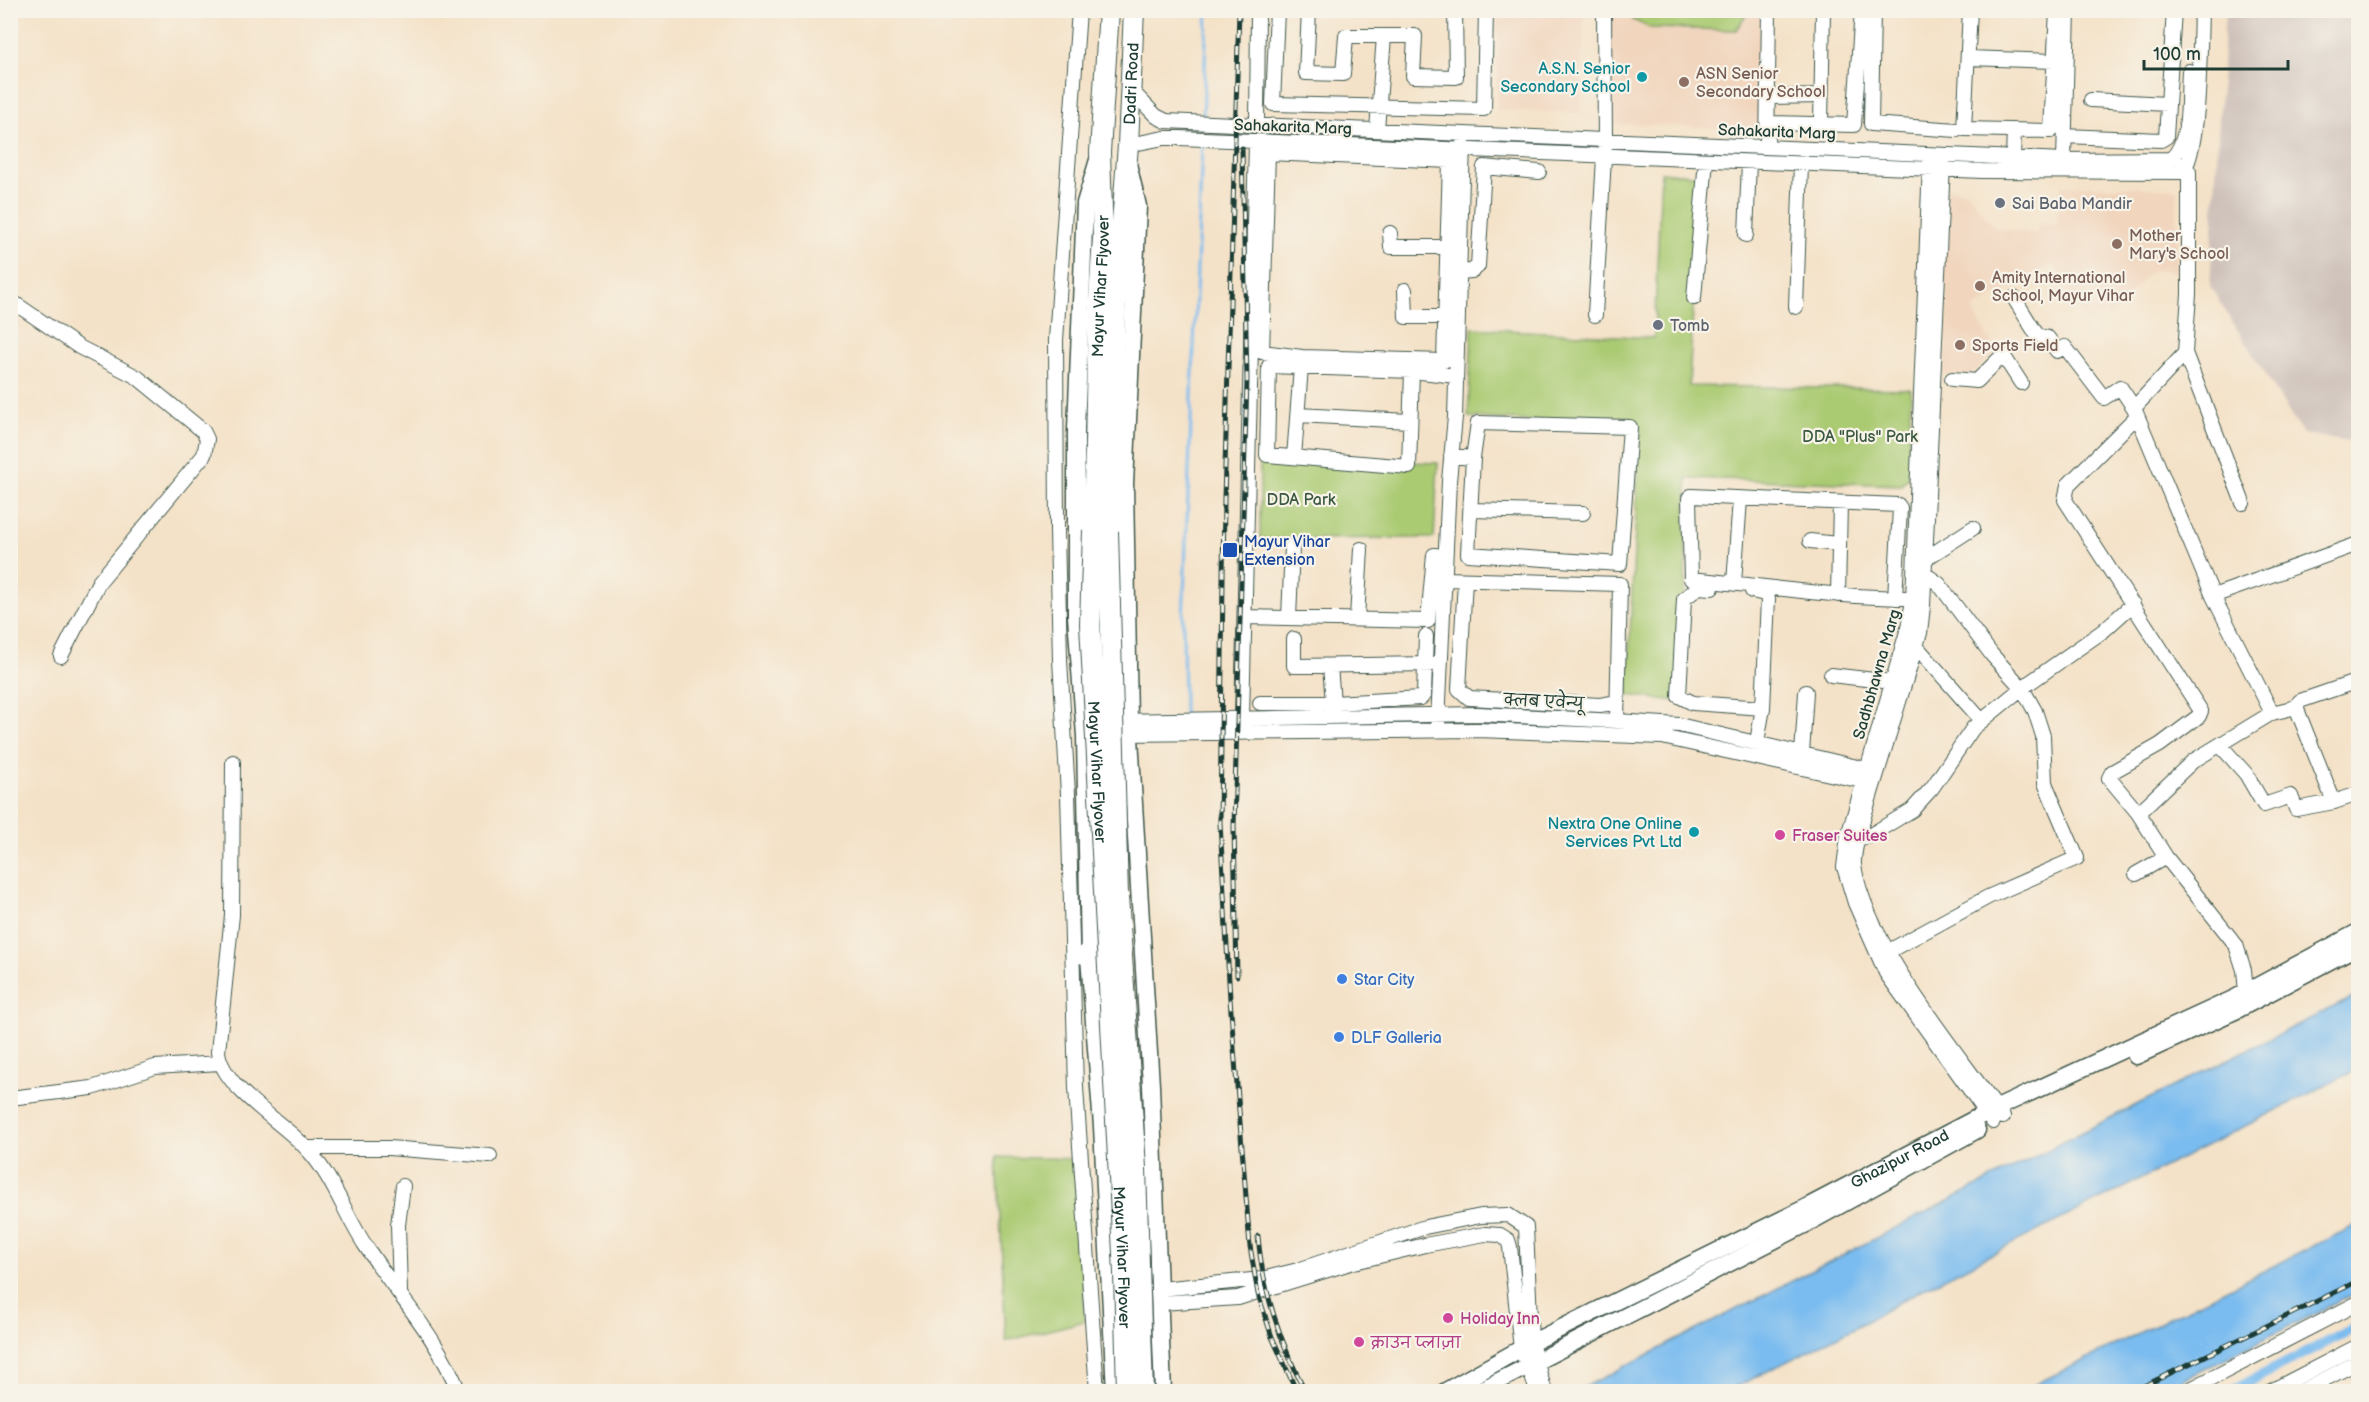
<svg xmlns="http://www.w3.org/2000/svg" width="2369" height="1402" font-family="'Balsamiq Sans','Playpen Sans Deva',sans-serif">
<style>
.built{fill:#f1d5bd}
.industrial{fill:#cec1ba}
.green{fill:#abcb73;stroke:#658454;stroke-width:1.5}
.water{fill:#7abcef;stroke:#4c7c92;stroke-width:1.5}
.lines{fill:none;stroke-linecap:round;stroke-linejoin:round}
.stream{stroke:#7abcef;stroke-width:3}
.canal{stroke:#7abcef;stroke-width:10}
.minor-casing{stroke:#3f564a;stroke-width:16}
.major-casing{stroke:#3f564a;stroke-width:19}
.highway-casing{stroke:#3f564a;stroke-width:22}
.minor{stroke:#fff;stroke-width:14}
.major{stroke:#fff;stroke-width:16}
.highway{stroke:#fff;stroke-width:20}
.rail-casing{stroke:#1f3d34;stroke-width:5}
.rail{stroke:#f7f3e8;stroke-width:3;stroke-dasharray:9;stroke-linecap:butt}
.highway-bridge-casing{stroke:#3f564a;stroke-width:22;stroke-linecap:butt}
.highway-bridge{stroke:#fff;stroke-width:20}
.culture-dot{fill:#0f9aa8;stroke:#f7f3e8;stroke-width:2}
.education-dot{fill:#8d6e63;stroke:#f7f3e8;stroke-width:2}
.worship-dot{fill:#6b7280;stroke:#f7f3e8;stroke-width:2}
.transit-dot{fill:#1a4fb4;stroke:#f7f3e8;stroke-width:2}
.hotel-dot{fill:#d1479c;stroke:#f7f3e8;stroke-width:2}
.shop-dot{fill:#3f7fe0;stroke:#f7f3e8;stroke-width:2}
.labels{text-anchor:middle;stroke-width:4.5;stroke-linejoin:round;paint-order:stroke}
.culture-label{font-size:16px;fill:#0d838f;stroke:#f7f3e8;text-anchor:end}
.education-label{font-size:16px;fill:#785e54;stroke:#f7f3e8;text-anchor:start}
.street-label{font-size:16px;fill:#1f3d34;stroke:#f7f3e8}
.worship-label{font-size:16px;fill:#5b616d;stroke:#f7f3e8;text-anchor:start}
.park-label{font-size:16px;fill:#3b5941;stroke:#f7f3e8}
.transit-label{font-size:16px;fill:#164399;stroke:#f7f3e8;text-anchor:start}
.hotel-label{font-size:16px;fill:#b23c85;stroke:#f7f3e8;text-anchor:start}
.shop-label{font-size:16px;fill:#366cbe;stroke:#f7f3e8;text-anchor:start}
</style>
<rect width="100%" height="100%" fill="#f7f3e8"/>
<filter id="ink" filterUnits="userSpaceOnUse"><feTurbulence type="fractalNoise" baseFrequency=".0167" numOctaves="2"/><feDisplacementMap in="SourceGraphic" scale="12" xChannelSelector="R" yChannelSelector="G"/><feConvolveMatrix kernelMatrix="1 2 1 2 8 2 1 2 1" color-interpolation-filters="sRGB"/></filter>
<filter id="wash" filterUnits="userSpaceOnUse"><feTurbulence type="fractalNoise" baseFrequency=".008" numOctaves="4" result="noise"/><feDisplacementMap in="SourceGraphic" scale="24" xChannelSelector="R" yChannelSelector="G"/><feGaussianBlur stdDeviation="1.35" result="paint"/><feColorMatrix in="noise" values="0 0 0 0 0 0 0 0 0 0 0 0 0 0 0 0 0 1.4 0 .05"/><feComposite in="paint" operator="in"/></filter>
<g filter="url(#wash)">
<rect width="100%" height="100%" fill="#f4e2c8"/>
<path class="built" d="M1497,11H1584L1581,113L1497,110Z
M1604,11H1764L1763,130L1605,123Z
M2061,185L2177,189V272L2151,270L2109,318L2104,311L2088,323L2054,264L1972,309L1996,351L1970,376L1942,374L1945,368L1948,309L1940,227L1942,187L1967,192L1995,228L2037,234L2038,224H2058Z"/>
<path class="industrial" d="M2225,11H2358V442L2303,434L2210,286Z"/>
<path class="green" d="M1631,11L1747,10V13L1736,30L1650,28L1633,20Z
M1661,172L1700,176L1689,386L1911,389L1908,477L1902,485L1687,478L1683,702L1627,695L1640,428L1468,417L1472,328L1654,338Z
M1260,457L1438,463L1434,538L1260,539Z
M997,1157L1079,1159L1085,1321L1006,1341Z"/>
<path class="water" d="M2358,995V1069L1917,1292L1856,1327L1728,1391H1577L2118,1114Z
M2358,1224V1292L2160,1391H2022Z"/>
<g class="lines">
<path class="stream" d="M1203,120L1207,10
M1184,716L1183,620L1202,144"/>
<path class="canal" d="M2229,1392L2358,1326"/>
</g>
</g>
<g filter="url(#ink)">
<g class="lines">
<defs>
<path id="minor" d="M1079,10L1056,340L1057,531L1060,660L1068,794L1076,1088L1097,1392
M1277,10L1273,104L1484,109L1486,10
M1309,10L1306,73L1343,74L1346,36H1415L1413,76L1456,77L1455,10
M1873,10L1871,124L1957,130
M1970,10L1964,129L2051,131L2057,10
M1968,58L2054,61
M1130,89L1156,116L1166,121L2064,160L2171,159C2192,140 2187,97 2189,71
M1768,97L1821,96
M2091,100L2167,104
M1768,123L1854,125L1862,10
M1821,124L1823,10
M1257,125L1258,10
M1377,130L1384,36
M2065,136L2161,140L2166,137L2174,10
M1128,145L1164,138H1179L1982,171L2182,172C2200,158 2200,38 2201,10
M1767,147L1769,10
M1268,153L1450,161L1444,361L1302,357L1262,352Z
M2013,158L2014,130
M2064,160L2068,10
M1930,162L1913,601L1908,628L1848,836L1844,867L1855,903L1886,973L1993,1122
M1943,163L1923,606L1920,633L1857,839C1856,847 1853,858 1854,866C1868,948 1955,1049 2003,1117
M2183,164L2189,172V294L2185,353L2134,408L2213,596L2272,713
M1390,233L1391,247H1448
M1746,235L1749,162
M1458,272L1472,271L1478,266L1484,167L1539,172
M1405,290L1406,317H1446
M1694,298L1706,160
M2014,298L2037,335L2048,338L2057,351L2065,347L2104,398L2120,387L2134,408
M10,300L79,347L137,377L203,431L207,439L204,455L99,582L61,656
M1796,307L1801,164
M1595,315L1605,140L1604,10
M2185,353L2243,503
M1412,371L1409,467L1267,455L1269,366L1412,371L1456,376
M1952,379L1977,381L2003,355L2021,383
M1298,415L1409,421
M2137,416L2068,485L2065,500L2201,711L2199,716L2160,745L2112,772L2109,778L2138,813L2166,857L2236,945L2244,970L2246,992
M1451,456L1473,458L1478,423L1630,427L1620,564L1468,554L1473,458
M1294,457L1301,367
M1471,510L1583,513
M1810,541L1837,544
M1925,559L1973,528
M1444,579L1620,584L1617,721
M1465,580L1459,689L1469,698L1600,705L1618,702
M1734,583L1740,499
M1712,588L1699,587L1684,599L1679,696L1693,703L1763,708
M1752,591L1765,594L1768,599L1763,708L1757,742
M1838,595L1840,503
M2213,596L2358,544
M1895,598L1900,508L1898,505L1691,496L1689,498L1691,579C1765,586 1839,598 1914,598
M1245,617L1428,621L1434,555L1445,556
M1289,618L1292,546
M1357,619L1361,549
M1294,639V666L1433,664
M1916,646L1982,721
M1330,666L1333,703
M1831,675L1892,682
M1260,703H1333L1421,698L1424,694L1426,636
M1242,718L1256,141
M1119,721L1478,714L1617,721L1679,725L1874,771
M1438,723L1449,481L1455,417L1463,143
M1122,734L1477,730L1662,737L1871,783
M2220,745L2246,774L2264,805L2291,796L2296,809L2334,802L2358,794
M1802,754L1806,692
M233,762L232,915L218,1052C223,1089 282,1121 306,1148C333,1176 344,1213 365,1245C397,1295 436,1334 459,1392
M2334,802L2296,707L2300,701L2358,681
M2138,813L2193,761L2272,713L2296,707
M1857,839L1869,836L1912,810L1932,788L1973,728L2022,688L2103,631L2133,604
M2136,874L2166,857
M1889,951L1988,897L2077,858L2045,783L2043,736L2035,711L2022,688L1992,655L1939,584L1925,574
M10,1098L92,1088L155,1067L220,1063
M306,1148H389L490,1156
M1160,1289L1262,1279L1298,1270L1425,1227L1481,1216L1508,1215L1526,1227L1531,1343L1545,1392
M400,1291L398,1225L403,1186
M1160,1303L1238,1298L1350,1263L1425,1245L1485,1234L1500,1235L1508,1240L1510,1247L1521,1349L1538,1392
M2185,1392L2358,1303
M2269,1392L2358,1346
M2300,1392L2358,1362"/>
<g id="major">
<path d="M1098,160L1085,203L1076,429V616L1085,736L1089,957L1102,1126L1115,1392"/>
<path d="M1129,168L1138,206L1125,484L1129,721L1151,1086L1163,1392"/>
<path d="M1074,954L1089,957"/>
<path d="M2136,1056L2237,1010L2358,946"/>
<path id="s1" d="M1444,1392L1531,1343L1801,1210L1986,1113L2235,998L2358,932"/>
<path d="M1477,1392L1808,1223L1977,1130"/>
</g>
<g id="highway">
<path id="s2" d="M1093,530L1098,316L1103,238L1100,152L1109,10"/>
<path id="s3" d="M1108,531L1115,314L1128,145L1134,10"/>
</g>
</defs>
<use href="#minor" class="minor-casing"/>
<use href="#major" class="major-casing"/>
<use href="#highway" class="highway-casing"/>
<use href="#minor" class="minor"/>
<use href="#major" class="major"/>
<use href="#highway" class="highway"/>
<defs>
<path id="rail" d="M1239,10L1224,499L1220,823L1230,999L1250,1246L1258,1294L1272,1337L1297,1392
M1237,976L1234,826L1247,379L1242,148
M1258,1236C1262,1288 1281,1346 1306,1392
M2144,1386L2358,1281"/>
</defs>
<use href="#rail" class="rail-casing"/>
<use href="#rail" class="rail"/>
<defs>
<g id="highway-bridge">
<path id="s4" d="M1093,530L1090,624L1124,1273L1127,1392"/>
<path d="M1108,531L1118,896L1136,1168L1143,1392"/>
</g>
</defs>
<use href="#highway-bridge" class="highway-bridge-casing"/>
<use href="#highway-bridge" class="highway-bridge"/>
</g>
</g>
<g class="culture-dot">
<circle cx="1642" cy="77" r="6"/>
<circle cx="1694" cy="832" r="6"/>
</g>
<g class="education-dot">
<circle cx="1684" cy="82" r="6"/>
<circle cx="2117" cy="244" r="6"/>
<circle cx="1980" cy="286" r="6"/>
<circle cx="1960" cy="345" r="6"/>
</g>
<g class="worship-dot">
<circle cx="2000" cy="203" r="6"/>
<circle cx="1658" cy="325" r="6"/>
</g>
<rect class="transit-dot" x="1222" y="542" width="16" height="16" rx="3"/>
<g class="hotel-dot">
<circle cx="1780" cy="835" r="6"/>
<circle cx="1448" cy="1318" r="6"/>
<circle cx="1359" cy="1342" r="6"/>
</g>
<g class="shop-dot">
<circle cx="1342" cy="979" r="6"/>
<circle cx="1339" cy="1037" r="6"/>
</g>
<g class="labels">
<g class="culture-label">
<text x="1630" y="74">A.S.N. Senior<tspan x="1630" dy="18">Secondary School</tspan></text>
<text x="1682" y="829">Nextra One Online<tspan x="1682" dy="18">Services Pvt Ltd</tspan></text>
</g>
<g class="education-label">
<text x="1696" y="79">ASN Senior<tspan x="1696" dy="18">Secondary School</tspan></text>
<text x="2129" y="241">Mother<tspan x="2129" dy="18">Mary's School</tspan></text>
<text x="1992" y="283">Amity International<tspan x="1992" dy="18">School, Mayur Vihar</tspan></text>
<text x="1972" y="351">Sports Field</text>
</g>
<g class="street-label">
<text dy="6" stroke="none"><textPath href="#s3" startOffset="448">Dadri Road</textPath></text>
<text transform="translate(1293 126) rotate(2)" y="6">Sahakarita Marg</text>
<text transform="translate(1777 131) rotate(2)" y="6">Sahakarita Marg</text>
<text dy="6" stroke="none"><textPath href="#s2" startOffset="244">Mayur Vihar Flyover</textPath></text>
<text transform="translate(1876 674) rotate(-74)" y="6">Sadhbhawna Marg</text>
<text transform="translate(1544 701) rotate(3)" y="6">क्लब एवेन्यू</text>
<text dy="6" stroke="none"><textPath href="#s4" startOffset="242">Mayur Vihar Flyover</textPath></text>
<text dy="6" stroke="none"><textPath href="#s1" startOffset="512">Ghazipur Road</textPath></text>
<text dy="6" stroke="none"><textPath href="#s4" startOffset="728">Mayur Vihar Flyover</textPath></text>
</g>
<g class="worship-label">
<text x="2012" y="209">Sai Baba Mandir</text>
<text x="1670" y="331">Tomb</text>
</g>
<g class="park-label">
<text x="1860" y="442">DDA "Plus" Park</text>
<text x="1301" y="505">DDA Park</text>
</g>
<g class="transit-label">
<text x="1244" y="547">Mayur Vihar<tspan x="1244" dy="18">Extension</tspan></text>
</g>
<g class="hotel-label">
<text x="1792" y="841">Fraser Suites</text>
<text x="1460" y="1324">Holiday Inn</text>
<text x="1371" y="1348">क्राउन प्लाज़ा</text>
</g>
<g class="shop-label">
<text x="1354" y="985">Star City</text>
<text x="1351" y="1043">DLF Galleria</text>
</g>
</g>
<rect width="2369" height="1402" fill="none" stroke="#f7f3e8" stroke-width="36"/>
<path d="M2144 60v9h144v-9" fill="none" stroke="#1f3d34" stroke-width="3"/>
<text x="2153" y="60" font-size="18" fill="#1f3d34" stroke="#f7f3e8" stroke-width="4.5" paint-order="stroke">100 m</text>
</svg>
